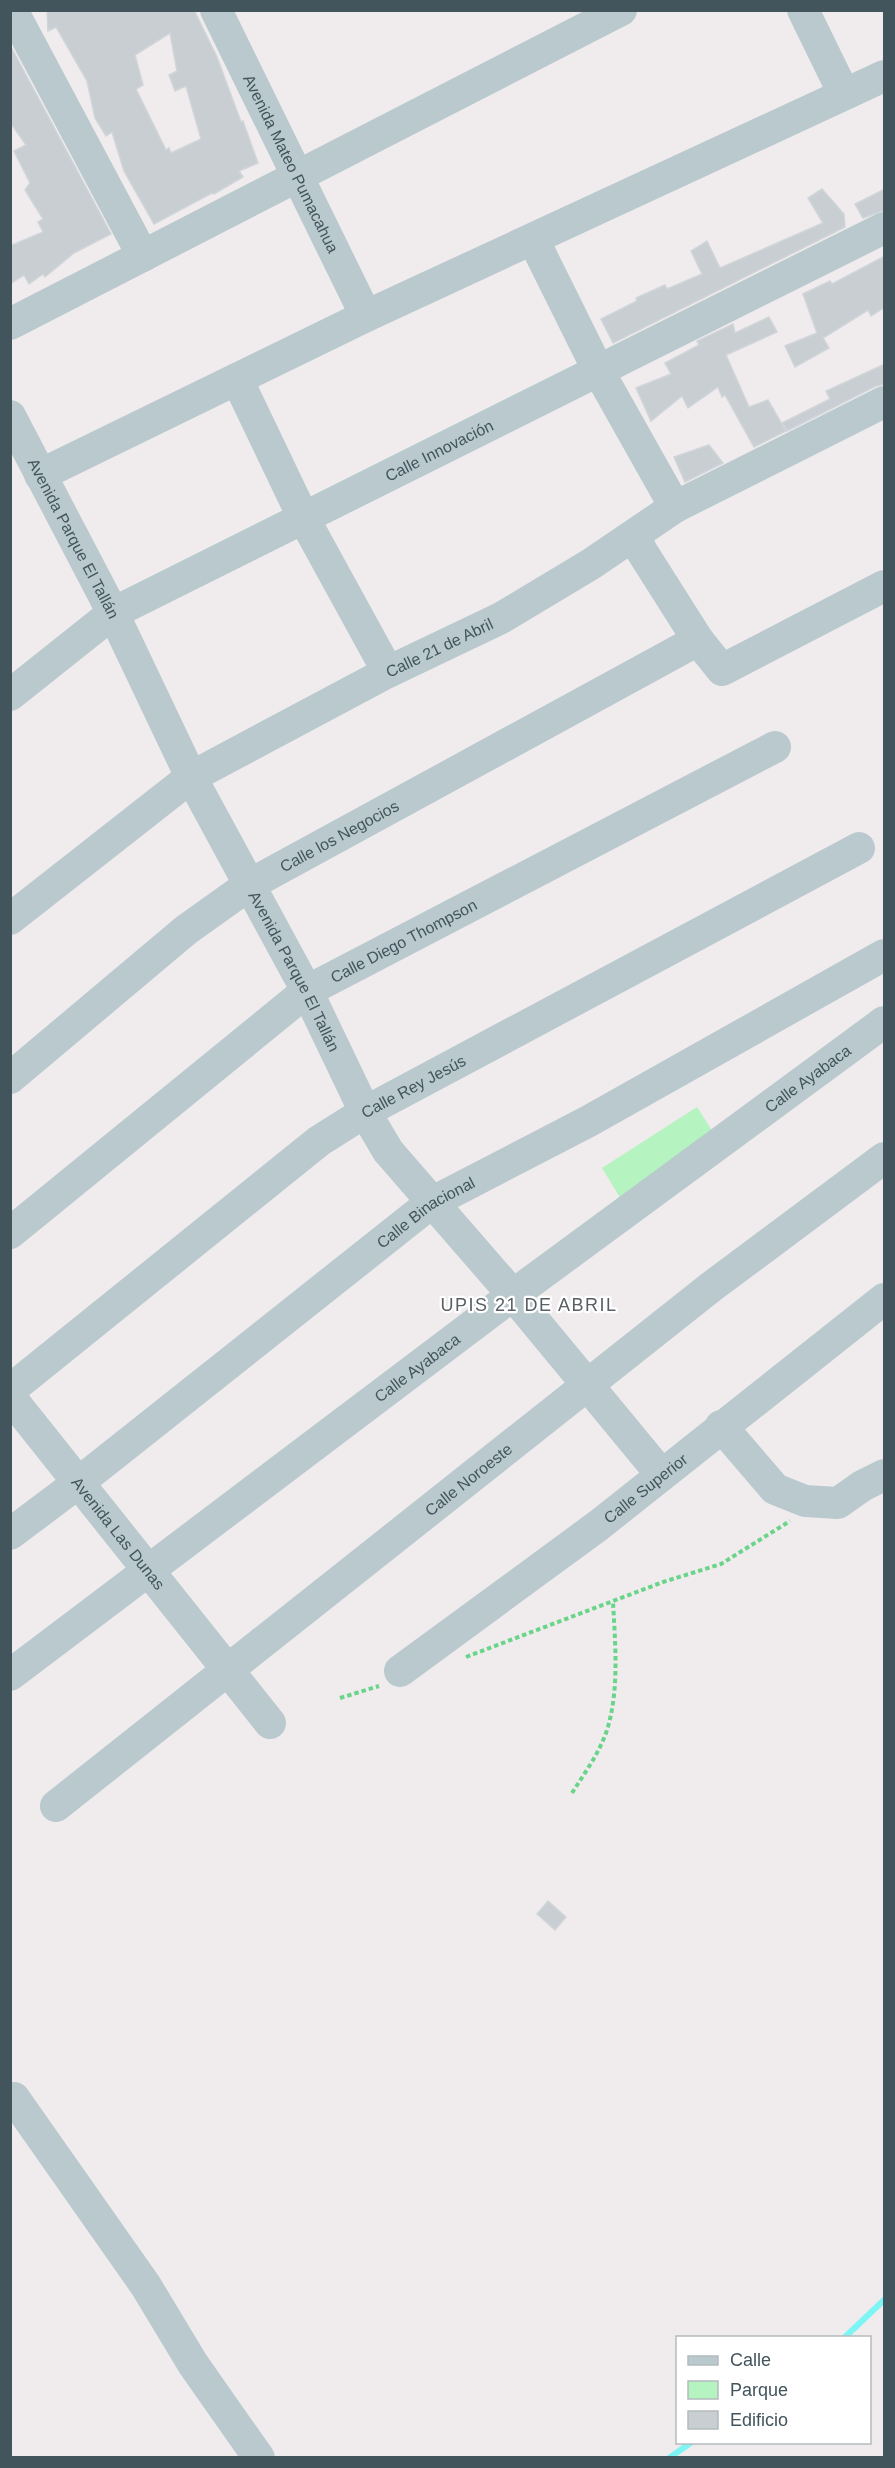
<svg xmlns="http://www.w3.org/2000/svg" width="895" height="2468" font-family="Helvetica,sans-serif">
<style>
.green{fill:#b5f3c0}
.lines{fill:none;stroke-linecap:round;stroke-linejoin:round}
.stream{stroke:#7df5f5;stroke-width:6}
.building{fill:#c8ced2;stroke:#d0d5d9;stroke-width:1.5;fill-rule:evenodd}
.path{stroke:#6ad58a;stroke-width:4;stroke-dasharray:4.5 3;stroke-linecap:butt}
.minor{stroke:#b9c9ce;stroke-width:32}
.labels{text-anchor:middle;stroke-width:4.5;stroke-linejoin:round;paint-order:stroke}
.street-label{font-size:16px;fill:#43555c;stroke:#fff}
.neighbourhood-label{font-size:18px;letter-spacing:1.5px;fill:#595f62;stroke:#fff}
</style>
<rect width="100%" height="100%" fill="#f0eced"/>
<path class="green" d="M697,1107L720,1143L624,1204L602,1168Z"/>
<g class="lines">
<path class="stream" d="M844,2338L884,2300
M669,2458L692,2442"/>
</g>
<path class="building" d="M47,10H194L217,57L241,122L243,121L258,163L239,171L243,177L214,194L212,193L154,224L124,171L112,132L106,136L95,118L87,81L56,27L48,31ZM170,33L177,71L169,75L175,91L186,86L201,139L171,153L169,148L166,150L136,89L143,85L135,55Z
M10,45L111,234L74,253L45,277L43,274L29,284L24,275L10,284V246L43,232L38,222L43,219L25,190L30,183L14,151L26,145L10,122Z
M822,189L844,214L845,227L613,343L601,319L637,301L636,298L665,285L667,289L702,274L691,251L707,241L720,268L823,223L808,198Z
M885,189V210L863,218L855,204Z
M885,256V307L871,316L868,310L823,338L829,348L795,367L785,346L817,333L803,294L830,281L832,284Z
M769,317L777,332L726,355L749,407L768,400L786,431L754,447L725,395L722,397L718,387L688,408L682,396L651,421L636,388L671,374L665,363L699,345L697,341L733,324L735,333Z
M885,364V384L876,386L787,431L782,423L830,399L826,391Z
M709,445L723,463L685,482L674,457Z
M548,1901L566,1917L555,1930L537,1914Z"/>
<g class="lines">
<path class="path" d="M466,1657L663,1582L721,1564L790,1521
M340,1698L379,1686
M572,1793C584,1774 598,1755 606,1733C620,1692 615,1643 613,1601"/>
<g class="minor">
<path d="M12,10L143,256"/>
<path id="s1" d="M216,10L366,316"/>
<path d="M803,10L844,94"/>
<path d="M533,239L599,372L675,507"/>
<path d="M10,324L621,10"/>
<path d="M237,379L303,517L388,672"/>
<path id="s2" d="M10,416L113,613L191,777L307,991L365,1112L388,1151L513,1295L661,1474"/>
<path d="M40,475L366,316L884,76"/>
<path d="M635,535L641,550L698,640L722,670L884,586"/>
<path id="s3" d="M10,695L113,613L884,228"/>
<path id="s4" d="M10,919L191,777L388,672L501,618L591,564L675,507L884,402"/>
<path id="s5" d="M10,1078L186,930L249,885L698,640"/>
<path id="s6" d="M10,1233L307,991L775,747"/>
<path id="s7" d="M10,1390L319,1141L365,1112L859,848"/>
<path id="s8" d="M10,1397L270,1723"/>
<path d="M721,1426L775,1489L805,1501L838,1503L862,1486L884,1475"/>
<path id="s9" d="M10,1534L78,1483L431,1203L589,1121L884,955"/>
<path id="s10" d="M400,1671L599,1525L884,1299"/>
<path id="s11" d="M10,1675L513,1295L884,1022"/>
<path id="s12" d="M56,1806L711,1287L884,1158"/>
<path d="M14,2098L146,2286L193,2364L259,2458"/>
</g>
</g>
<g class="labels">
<g class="street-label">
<text dy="6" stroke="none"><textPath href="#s1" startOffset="171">Avenida Mateo Pumacahua</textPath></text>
<text dy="6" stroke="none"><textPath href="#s3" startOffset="496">Calle Innovación</textPath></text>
<text dy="6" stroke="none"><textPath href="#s2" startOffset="138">Avenida Parque El Tallán</textPath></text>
<text dy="6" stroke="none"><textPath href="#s4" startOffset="510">Calle 21 de Abril</textPath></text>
<text dy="6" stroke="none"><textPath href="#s5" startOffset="410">Calle los Negocios</textPath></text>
<text dy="6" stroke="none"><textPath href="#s6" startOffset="492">Calle Diego Thompson</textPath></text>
<text dy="6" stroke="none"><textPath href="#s2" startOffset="624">Avenida Parque El Tallán</textPath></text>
<text dy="6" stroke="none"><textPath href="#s11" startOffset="996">Calle Ayabaca</textPath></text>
<text dy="6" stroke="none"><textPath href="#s7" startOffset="506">Calle Rey Jesús</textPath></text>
<text dy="6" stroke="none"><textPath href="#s9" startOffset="526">Calle Binacional</textPath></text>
<text dy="6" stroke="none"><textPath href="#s11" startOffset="510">Calle Ayabaca</textPath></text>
<text dy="6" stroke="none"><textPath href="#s12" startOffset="526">Calle Noroeste</textPath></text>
<text dy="6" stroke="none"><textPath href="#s10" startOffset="306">Calle Superior</textPath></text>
<text dy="6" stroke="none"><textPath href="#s8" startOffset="174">Avenida Las Dunas</textPath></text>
</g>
<g class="neighbourhood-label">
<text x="529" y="1311">UPIS 21 DE ABRIL</text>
</g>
</g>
<rect width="895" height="2468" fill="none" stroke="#43555c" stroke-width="24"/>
<rect x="676" y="2336" width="195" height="108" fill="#ffffff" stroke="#b4bbbe" stroke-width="1.5"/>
<rect x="688" y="2356" width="30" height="9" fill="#b9c9ce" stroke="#b4bbbe" stroke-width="1.5"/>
<text x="730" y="2366" font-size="18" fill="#43555c">Calle</text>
<rect x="688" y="2381" width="30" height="18" fill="#b5f3c0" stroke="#b4bbbe" stroke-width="1.5"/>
<text x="730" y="2396" font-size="18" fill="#43555c">Parque</text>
<rect x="688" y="2411" width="30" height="18" fill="#c8ced2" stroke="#b4bbbe" stroke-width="1.5"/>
<text x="730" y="2426" font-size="18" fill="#43555c">Edificio</text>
</svg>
